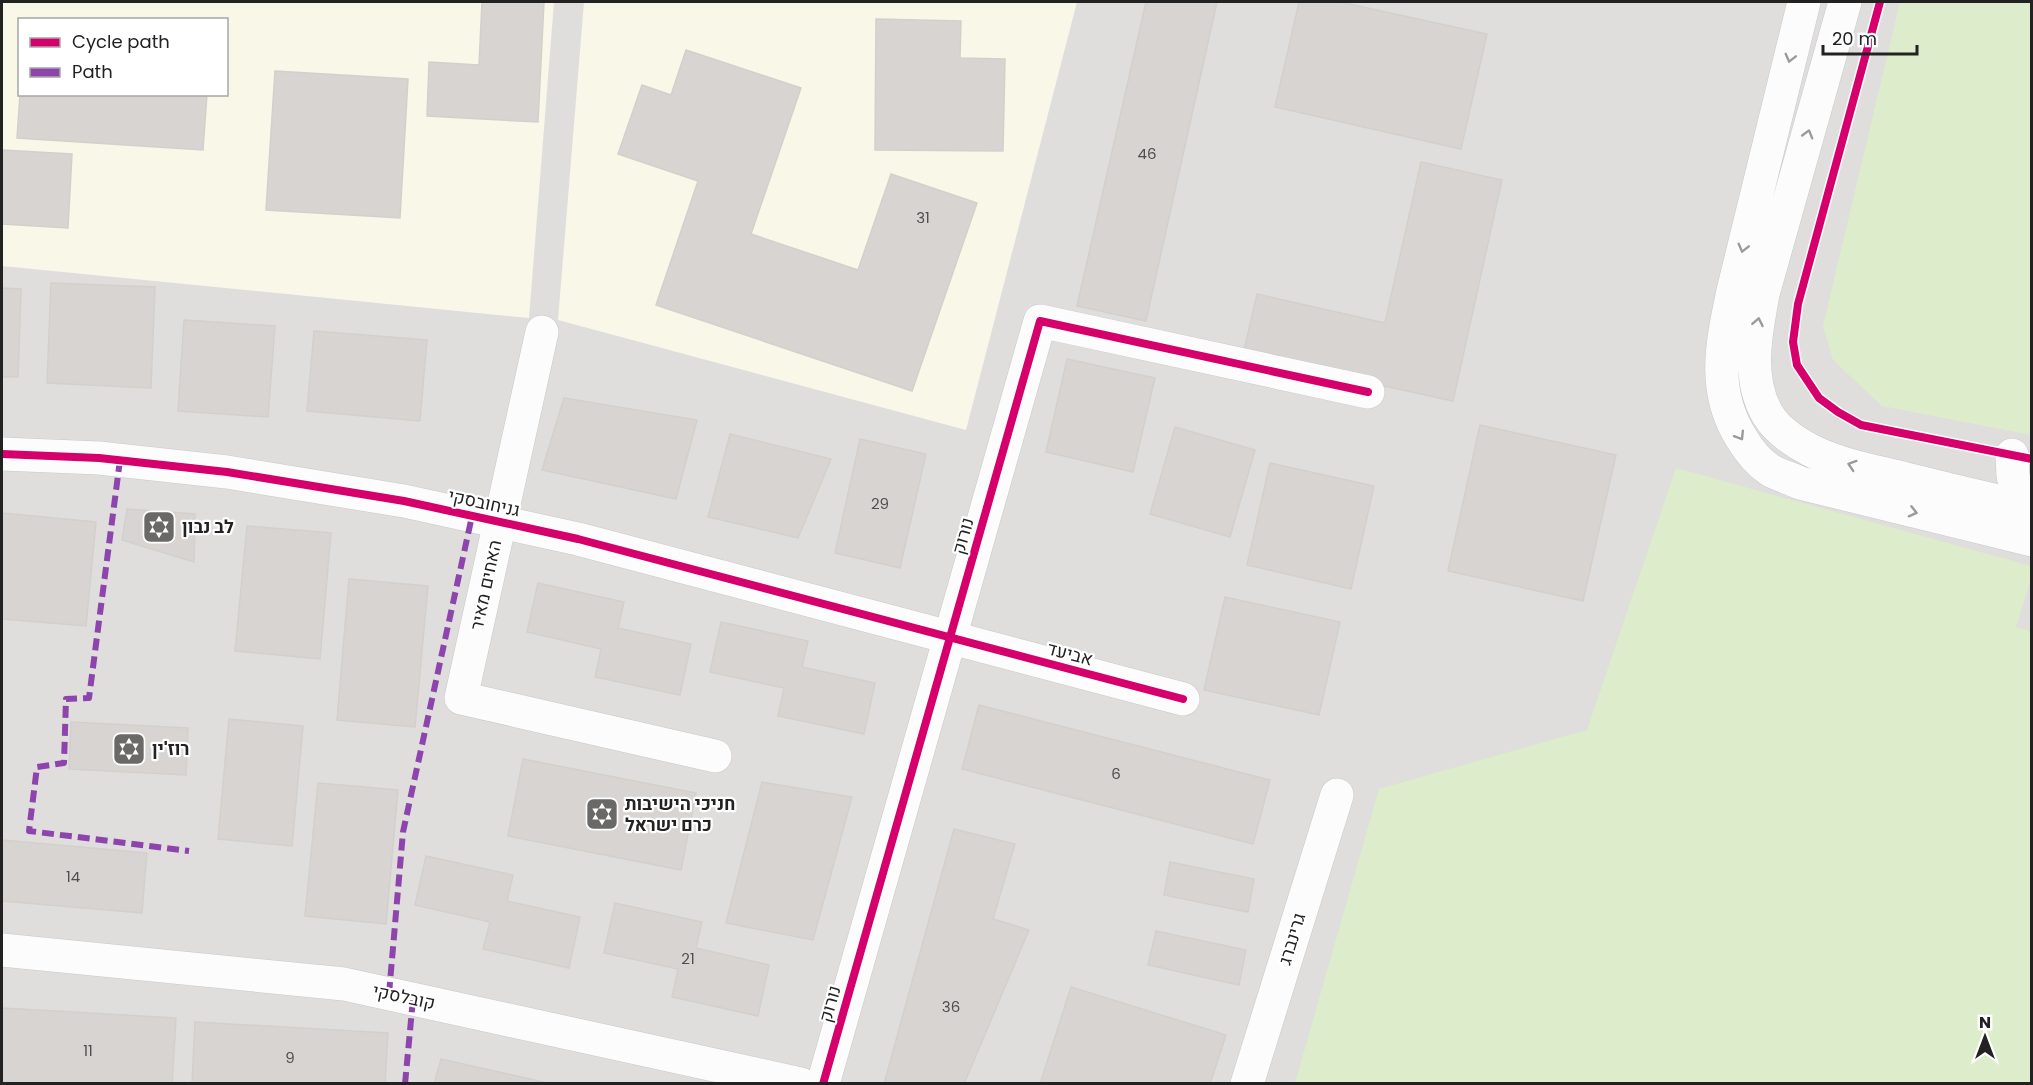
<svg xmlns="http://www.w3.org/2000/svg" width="2033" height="1085" font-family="Poppins,Heebo,sans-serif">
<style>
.residential{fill:#dfdedc;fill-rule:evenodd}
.education{fill:#f8f7e8;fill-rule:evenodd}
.grass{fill:#ddeccb}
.building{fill:#d7d4d2;stroke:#d3d0cc;stroke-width:1.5}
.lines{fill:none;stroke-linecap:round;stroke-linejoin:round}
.minor-casing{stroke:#c9c8c7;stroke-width:34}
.minor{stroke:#fdfcfc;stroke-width:33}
.quiet{stroke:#8e44ad;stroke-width:6;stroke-dasharray:12 6;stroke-linecap:butt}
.cycleway-casing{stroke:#fff;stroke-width:11}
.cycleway{stroke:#d6006c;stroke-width:8}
.oneway{stroke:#9a9a9a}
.labels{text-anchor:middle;stroke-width:4.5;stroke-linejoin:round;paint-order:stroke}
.number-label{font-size:15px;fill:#4f4e4e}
.street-label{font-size:18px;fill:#222;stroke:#fff}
.poi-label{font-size:18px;font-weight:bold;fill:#222;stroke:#fff;text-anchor:start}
</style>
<rect width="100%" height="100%" fill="#f0eeeb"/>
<path class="residential" d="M2,2H2031V1083H2ZM20,20H226V94H20Z"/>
<path class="education" d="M2,2H554L529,318L2,266ZM20,20H226V94H20Z
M584,2H1077L966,430L558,320Z"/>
<path class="grass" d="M1900,2H2031V435L1882,406L1833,360L1823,326Z
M1676,468L2031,566V579L2016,627L2032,632L2031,1083H1295L1379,789L1587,730Z"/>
<path class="building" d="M482,2H544L538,122L427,116L429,62L479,65Z
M1146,2H1217L1146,321L1077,306Z
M1299,2H1340L1487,34L1461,149L1275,107Z
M876,19L961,21L960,58L1005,59L1003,151L875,150Z
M686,50L801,88L751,234L858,270L891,174L977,203L912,391L656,305L698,181L618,154L642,85L671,95Z
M275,71L408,79L400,218L266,210Z
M20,94H207L203,150L17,138Z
M2,150L72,154L68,228L2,224Z
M1421,162L1502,180L1453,401L1243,355L1257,294L1385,323Z
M51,283L155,287L151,388L47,383Z
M2,288L21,289L18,377H2Z
M184,320L275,326L268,417L178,411Z
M314,331L427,340L420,421L307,411Z
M1067,359L1155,378L1133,472L1046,452Z
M564,398L697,420L676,499L542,470Z
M1480,425L1616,455L1583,601L1448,571Z
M1175,427L1255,450L1230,537L1150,514Z
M730,434L831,459L798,538L708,517Z
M860,439L926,454L900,568L835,553Z
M1270,463L1374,486L1351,589L1247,565Z
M127,509L195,514L194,562L122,540Z
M2,513L96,522L86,626L2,619Z
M247,526L331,533L320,659L235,651Z
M349,579L428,586L415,727L337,720Z
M538,583L624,602L618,628L691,644L680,695L595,677L601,649L527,632Z
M1225,597L1340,622L1319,715L1204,690Z
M721,622L808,641L802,667L875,683L864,734L778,716L784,688L710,672Z
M979,705L1270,780L1253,844L962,769Z
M229,719L303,726L292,846L218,839Z
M71,722L188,728L186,775L69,769Z
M523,759L696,793L681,870L508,836Z
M762,782L852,797L813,940L726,923Z
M318,783L398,790L386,924L305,916Z
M954,829L1015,844L993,919L1029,930L964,1084H884Z
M2,840L147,853L142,913L2,901Z
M426,856L513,875L507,901L580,917L569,968L483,949L490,922L415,905Z
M1170,862L1254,879L1248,912L1164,895Z
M615,903L702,922L696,948L769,965L758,1016L672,997L678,969L604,953Z
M1156,931L1246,950L1239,985L1148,965Z
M1071,987L1226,1035L1210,1084H1040Z
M2,1008L176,1018L172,1084H2Z
M195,1022L388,1033L385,1084H192Z
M441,1059L552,1084H434Z"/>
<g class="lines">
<defs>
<path id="minor" d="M1804,2L1733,291C1722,343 1711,391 1742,439C1749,451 1758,462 1770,470C1778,475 1790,478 1800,483L2032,540
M1845,2L1763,294C1756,332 1746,379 1768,415C1777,430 1795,442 1810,450C1839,465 1875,471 1906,479C1948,489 1989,500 2032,508
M542,332L461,698L715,756
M2,454L99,458L227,472L404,501L578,539L1183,699
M2012,455L2013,476L2021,506
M2,950L344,984L801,1084
M823,1084L1040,321L1368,392
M1247,1084L1337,795"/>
</defs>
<use href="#minor" class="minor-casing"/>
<use href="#minor" class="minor"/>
<path class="quiet" d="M120,460L89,698L66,699L64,763L37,767L29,831L189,851
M389,994L403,832L472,516
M405,1084L413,999"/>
<defs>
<path id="cycleway" d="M1880,2L1798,304L1793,342L1797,365L1819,398L1838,412L1861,425L2032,459
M2,454L99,458L227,472L404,501L578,539L1183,699
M823,1084L1040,321L1368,392"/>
</defs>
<use href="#cycleway" class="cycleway-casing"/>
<use href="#cycleway" class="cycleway"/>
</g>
<defs><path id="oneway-chevron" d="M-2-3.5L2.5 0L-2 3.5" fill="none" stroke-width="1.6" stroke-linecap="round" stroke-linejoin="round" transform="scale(1.5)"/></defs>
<g class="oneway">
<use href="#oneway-chevron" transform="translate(1790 58) rotate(104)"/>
<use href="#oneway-chevron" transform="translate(1808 134) rotate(-74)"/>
<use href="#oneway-chevron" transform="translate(1743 248) rotate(104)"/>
<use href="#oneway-chevron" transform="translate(1758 322) rotate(-79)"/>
<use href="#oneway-chevron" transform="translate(1740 436) rotate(58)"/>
<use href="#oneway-chevron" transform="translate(1852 465) rotate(-162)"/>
<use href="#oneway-chevron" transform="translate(1913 512) rotate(14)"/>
</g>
<defs>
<symbol id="synagogue-square" viewBox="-11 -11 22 22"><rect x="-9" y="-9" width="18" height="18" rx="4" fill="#6a6968" stroke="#fff"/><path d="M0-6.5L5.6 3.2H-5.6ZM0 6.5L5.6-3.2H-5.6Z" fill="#fff"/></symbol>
</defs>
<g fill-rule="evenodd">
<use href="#synagogue-square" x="140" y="508" width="38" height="38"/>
<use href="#synagogue-square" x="110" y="730" width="38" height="38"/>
<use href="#synagogue-square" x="583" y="795" width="38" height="38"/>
</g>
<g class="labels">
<g class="number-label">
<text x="1147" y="159">46</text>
<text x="923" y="223">31</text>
<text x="880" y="509">29</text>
<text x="1116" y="779">6</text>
<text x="73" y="882">14</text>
<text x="688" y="964">21</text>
<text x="951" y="1012">36</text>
<text x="88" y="1056">11</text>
<text x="290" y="1063">9</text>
</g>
<g class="street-label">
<text transform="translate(484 503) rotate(12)" y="6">גניחובסקי</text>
<text transform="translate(963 536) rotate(-74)" y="6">נורוק</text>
<text transform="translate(486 585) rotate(-78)" y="6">האחים מאיר</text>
<text transform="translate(1070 654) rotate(15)" y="6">אביעד</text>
<text transform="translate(1292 939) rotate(-73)" y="6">גרינברג</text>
<text transform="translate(404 997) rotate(12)" y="6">קובלסקי</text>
<text transform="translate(830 1004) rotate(-74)" y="6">נורוק</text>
</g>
<g class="poi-label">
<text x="182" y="533">לב נבון</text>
<text x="152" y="755">רוז'ין</text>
<text x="625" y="810">חניכי הישיבות<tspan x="625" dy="21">כרם ישראל</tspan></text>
</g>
</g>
<rect width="2033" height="1085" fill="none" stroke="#222222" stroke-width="6"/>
<rect x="18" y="18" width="210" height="78" fill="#ffffff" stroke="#a7a7a7" stroke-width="1.5"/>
<rect x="30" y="38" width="30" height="9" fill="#d6006c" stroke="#a7a7a7" stroke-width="1.5"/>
<text x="72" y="48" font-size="18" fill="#222222">Cycle path</text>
<rect x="30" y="68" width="30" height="9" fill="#8e44ad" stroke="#a7a7a7" stroke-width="1.5"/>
<text x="72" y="78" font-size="18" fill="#222222">Path</text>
<g transform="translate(1985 1037)" stroke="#ffffff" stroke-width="4.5" paint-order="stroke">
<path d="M0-4.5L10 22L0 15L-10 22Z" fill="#222222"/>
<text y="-9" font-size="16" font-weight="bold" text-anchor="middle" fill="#222222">N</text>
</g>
<path d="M1823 45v9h94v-9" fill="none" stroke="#222222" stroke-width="3"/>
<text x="1832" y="45" font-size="18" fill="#222222" stroke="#ffffff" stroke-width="4.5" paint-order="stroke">20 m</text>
</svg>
